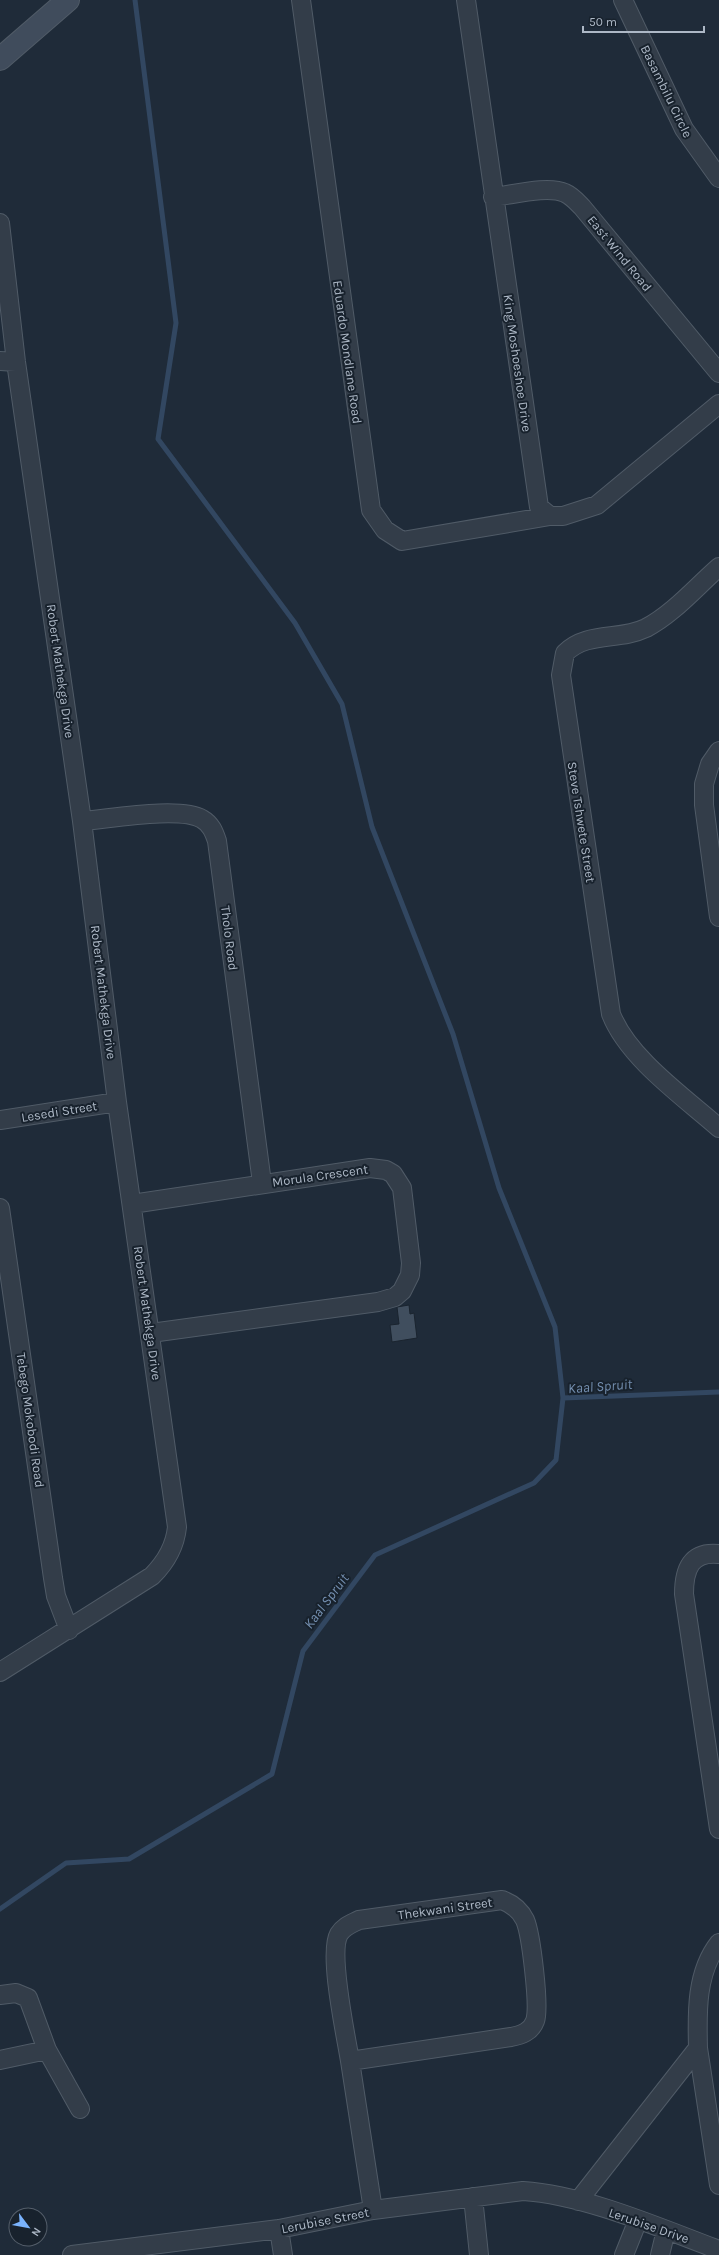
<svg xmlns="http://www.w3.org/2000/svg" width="719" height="2255" font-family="Karla,sans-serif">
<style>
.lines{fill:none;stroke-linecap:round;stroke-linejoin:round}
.stream{stroke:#324761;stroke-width:5}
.building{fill:#404e5e;stroke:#1a242f}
.street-casing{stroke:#505b67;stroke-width:20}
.secondary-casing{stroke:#505b67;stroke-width:24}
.street{stroke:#333d49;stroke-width:18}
.secondary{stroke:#404c5c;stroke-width:22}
.labels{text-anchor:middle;stroke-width:4;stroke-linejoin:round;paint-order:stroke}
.street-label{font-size:13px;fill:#adb8c6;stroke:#18222d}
.water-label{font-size:14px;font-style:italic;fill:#748fb0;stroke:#18222d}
</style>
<rect width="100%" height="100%" fill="#1f2b39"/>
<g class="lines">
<path class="stream" d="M135,0L176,323L158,439L295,623L342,704L372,827L453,1034L499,1188L555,1327L563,1398
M0,1909L66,1863L129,1859L272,1774L303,1651L375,1555L534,1483L556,1460L563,1398L719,1392"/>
</g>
<path class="building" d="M409,1305L410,1314L414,1313L417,1338L392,1342L390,1325L399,1324L397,1307Z"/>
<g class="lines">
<defs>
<path id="street" d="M301,0L371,510L385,530L402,541L550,516
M466,0L539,507L550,516H563L597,505L719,404
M623,0L684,129L719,178
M493,197C512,195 548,185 565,193C572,196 577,202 582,207L719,373
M0,223L16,362L82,821L117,1102L177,1527C175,1547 166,1562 152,1576L0,1672
M0,361L16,362
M719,567C696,587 673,614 646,628C619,641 587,631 565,653L561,675L611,1014C628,1058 684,1097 719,1128
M719,751L710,764L704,784V805L719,917
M82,821C109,819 180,806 202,819C211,824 214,832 217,841L262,1183
M0,1120L117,1102
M132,1204L370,1168L386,1170L393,1174L402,1188L411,1263L410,1275L402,1291L395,1297L378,1302L151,1333
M0,1208L53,1578L56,1596L69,1630
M719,1554C691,1551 684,1569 684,1594L719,1829
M0,1995L16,1993L28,1998L47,2050L80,2109
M698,2048L719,2185
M0,2060L47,2050
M350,2061C346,2036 328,1953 339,1934C344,1926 351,1924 359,1920L502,1900C513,1904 520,1910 525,1920C531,1934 540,2007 535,2021C531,2032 521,2035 511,2037L350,2061L373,2210
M473,2197L479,2255
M578,2201L698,2048C697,2012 696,1972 719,1943
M279,2229L283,2255
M72,2255L279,2229L373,2210L523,2191C585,2195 660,2228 719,2250
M624,2255L638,2220
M660,2255L666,2230"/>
<path id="secondary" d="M0,59L68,0"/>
</defs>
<use href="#street" class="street-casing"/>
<use href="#secondary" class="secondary-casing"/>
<use href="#street" class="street"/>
<use href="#secondary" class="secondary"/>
</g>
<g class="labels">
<g class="street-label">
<text transform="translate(667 91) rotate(64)" y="5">Basambilu Circle</text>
<text transform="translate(620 253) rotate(51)" y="5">East Wind Road</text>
<text transform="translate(348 352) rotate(82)" y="5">Eduardo Mondlane Road</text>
<text transform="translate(518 363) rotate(82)" y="5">King Moshoeshoe Drive</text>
<text transform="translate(61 671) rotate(82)" y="5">Robert Mathekga Drive</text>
<text transform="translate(582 822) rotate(81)" y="5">Steve Tshwete Street</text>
<text transform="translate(230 938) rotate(83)" y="5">Tholo Road</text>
<text transform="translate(104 992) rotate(83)" y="5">Robert Mathekga Drive</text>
<text transform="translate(59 1111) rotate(-9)" y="5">Lesedi Street</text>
<text transform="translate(320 1175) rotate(-8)" y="5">Morula Crescent</text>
<text transform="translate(148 1313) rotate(82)" y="5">Robert Mathekga Drive</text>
<text transform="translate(31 1420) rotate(82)" y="5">Tebego Mokobodi Road</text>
<text transform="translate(445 1908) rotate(-8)" y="5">Thekwani Street</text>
<text transform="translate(325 2220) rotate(-11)" y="5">Lerubise Street</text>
<text transform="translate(649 2225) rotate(19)" y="5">Lerubise Drive</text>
</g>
<g class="water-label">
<text transform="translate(600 1386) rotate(-4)" y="5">Kaal Spruit</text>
<text transform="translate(326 1601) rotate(-53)" y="5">Kaal Spruit</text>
</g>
</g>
<g transform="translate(28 2227) rotate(122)"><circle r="19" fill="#18222d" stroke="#545e6a"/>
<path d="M0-3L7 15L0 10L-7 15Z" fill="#7ab3fd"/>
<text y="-6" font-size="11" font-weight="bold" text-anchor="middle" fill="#adb8c6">N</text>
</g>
<path d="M583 26v6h121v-6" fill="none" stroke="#adb8c6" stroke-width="2"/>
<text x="589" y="26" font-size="12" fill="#adb8c6" stroke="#18222d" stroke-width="3" paint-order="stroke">50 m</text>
</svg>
